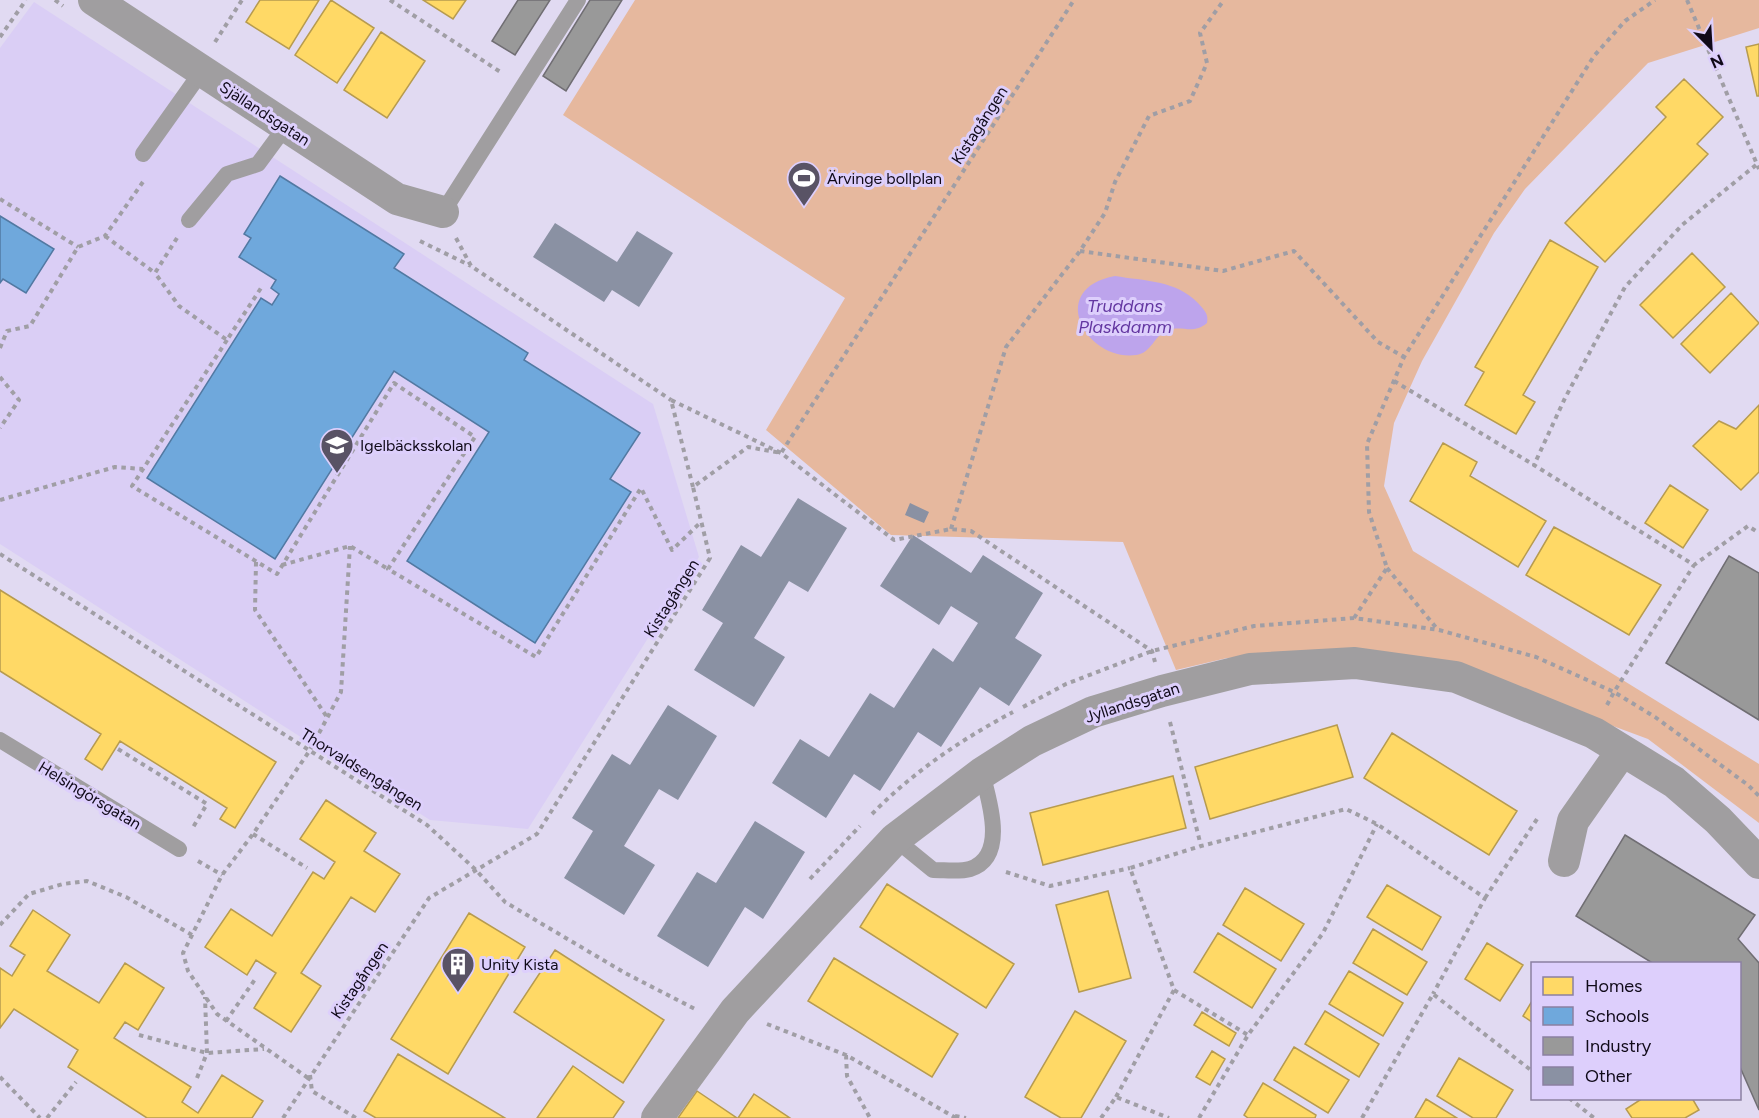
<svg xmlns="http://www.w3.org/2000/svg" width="1759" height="1118" font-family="Figtree,sans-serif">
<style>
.built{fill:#dacef5}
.green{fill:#e6b89e}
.water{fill:#bda4ec}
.homes{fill:#ffd966;stroke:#b79b4f;stroke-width:1.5}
.schools{fill:#6fa8dc;stroke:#5279a2;stroke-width:1.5}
.industry{fill:#999;stroke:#706e73;stroke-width:1.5}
.building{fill:#8a91a3}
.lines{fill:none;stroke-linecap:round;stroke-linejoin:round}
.path{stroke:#a09ea5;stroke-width:4;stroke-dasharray:4.5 4.5;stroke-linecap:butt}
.lane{stroke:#a09ea0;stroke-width:16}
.street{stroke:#a09ea0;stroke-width:32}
.labels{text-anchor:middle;stroke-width:6;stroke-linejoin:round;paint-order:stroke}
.street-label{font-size:16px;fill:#100a19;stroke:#ddcffc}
.poi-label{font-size:16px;fill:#100a19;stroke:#ddcffc;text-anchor:start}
.water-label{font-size:18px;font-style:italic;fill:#6336a1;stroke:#ddcffc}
</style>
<rect width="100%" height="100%" fill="#e1daf2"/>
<path class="built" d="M34,2L653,404L699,557L528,829L430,820L0,544V48Z"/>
<path class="green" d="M635,0H1759V28L1648,63L1525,189L1494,233L1422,361L1394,423L1384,486L1413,551L1759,764V823L1648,739L1430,658L1347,651L1227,658L1176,670L1123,542L891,535L766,430L845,298L563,115Z"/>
<path class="water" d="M1115,276C1144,281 1176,280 1198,303C1204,310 1209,314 1207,323C1193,335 1183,325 1168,330C1154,335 1152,353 1136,355C1087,362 1045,289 1115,276Z"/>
<path class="homes" d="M260,0H319L289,49L246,22Z
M331,0L374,28L337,83L295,55Z
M423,0H466L453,19Z
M381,32L425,61L387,118L344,90Z
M1759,44V96H1757L1746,47Z
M1684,79L1723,117L1697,144L1708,154L1605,262L1565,223L1666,117L1656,107Z
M1550,240L1598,267L1523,395L1535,402L1516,434L1465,405L1484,372L1475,367Z
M1692,253L1725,287L1673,338L1640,305Z
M1731,293L1759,323L1710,373L1681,344Z
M1759,405V472L1741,490L1693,446L1719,421L1736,429Z
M1443,443L1477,462L1470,476L1546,521L1518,567L1410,501Z
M1670,485L1708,510L1683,548L1645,523Z
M1554,527L1661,585L1629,635L1526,575Z
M0,590L276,762L235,828L220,819L227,808L120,741L102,770L85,759L101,734L0,671Z
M1337,725L1353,777L1210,819L1195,767Z
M1392,733L1517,811L1489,855L1364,778Z
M1173,776L1186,828L1043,865L1030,813Z
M326,800L376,833L364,851L400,874L375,912L351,897L301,973L321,986L291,1032L254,1008L276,973L256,960L247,975L205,947L231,909L272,936L313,872L324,879L335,862L300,839Z
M887,884L1014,964L986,1008L860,927Z
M1387,885L1441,917L1422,950L1367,917Z
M1245,888L1304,924L1281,961L1223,925Z
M1108,891L1131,978L1079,992L1056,905Z
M33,910L70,935L47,971L99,1003L125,963L164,988L138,1030L125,1022L114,1038L191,1087L182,1102L198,1113L222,1075L263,1101L252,1118H147L68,1067L78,1050L14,1009L0,1028V968L12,976L25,955L10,946Z
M469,913L525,947L448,1074L391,1039Z
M1373,929L1427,962L1407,995L1353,963Z
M1218,933L1276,969L1252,1008L1194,972Z
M1487,943L1523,965L1500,1001L1465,979Z
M555,950L664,1020L623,1083L514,1012Z
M834,958L958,1034L932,1077L808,1001Z
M1349,971L1403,1003L1383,1036L1329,1004Z
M1532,1001V1022L1523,1016Z
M1075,1011L1126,1041L1081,1118H1061L1025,1097Z
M1325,1011L1379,1044L1359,1077L1305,1044Z
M1202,1012L1236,1033L1229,1046L1194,1025Z
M1294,1047L1349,1080L1328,1113L1274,1080Z
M1212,1051L1225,1059L1210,1085L1196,1077Z
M398,1054L505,1118H376L364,1111Z
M1459,1058L1513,1090L1496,1118H1473L1437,1096Z
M573,1066L624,1102L613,1118H537Z
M1263,1083L1316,1115L1315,1118H1248L1244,1115Z
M697,1091L737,1118H678Z
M754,1094L790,1118H738Z
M1643,1098H1692L1699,1110L1685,1118H1632L1626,1109Z
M1426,1099L1457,1118H1415Z"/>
<path class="schools" d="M280,176L404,254L394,268L528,353L524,360L640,433L610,479L631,492L535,643L407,561L489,432L394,371L275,559L147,478L261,298L272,305L279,294L271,288L276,280L239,257L251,238L244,234Z
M0,216L54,249L26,293L3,279L0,283Z"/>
<path class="industry" d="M518,0H550L515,55L492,41Z
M590,0H622L566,91L543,76Z
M1729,556L1759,573V720L1666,663Z
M1625,835L1755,915L1738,939L1759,963V1110L1740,1067V964H1654L1576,916Z"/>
<path class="building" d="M555,223L617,262L637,231L673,253L639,307L612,290L604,302L533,257Z
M798,498L847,528L808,592L789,581L754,638L785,657L754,707L694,670L723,623L702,610L741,545L761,557Z
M910,503L929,512L924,523L905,515Z
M913,535L971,573L983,555L1043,593L1015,638L1042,655L1009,706L980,687L941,747L918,732L880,791L854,774L826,818L772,783L800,739L829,757L870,693L894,708L933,648L953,662L978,623L951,606L939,625L880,586Z
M668,705L717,736L678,800L659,789L624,846L655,865L624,915L564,878L593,831L572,818L612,754L630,765Z
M755,821L805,852L763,919L745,907L708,967L657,936L697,872L716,883Z"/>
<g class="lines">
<path class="path" d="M55,0L63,6
M390,0L502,73
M1687,0L1759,169
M0,37L26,0
M215,42L242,0
M1756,165L1682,225L1625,287L1565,398L1534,465L1694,565L1748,526L1759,533
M0,199L78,247
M105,236L155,273
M177,238L155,273L179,306L227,340L261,288
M456,238L471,266L671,400
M420,241L471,266
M1080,251L1223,271L1294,251L1378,342L1404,357
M227,340L132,486L277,574L394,383L475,437L388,569L536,657L641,488L672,550L701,522
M0,348L7,331L30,326L78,247L105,236L145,179
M0,377L19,400L0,428
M1394,381L1534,465
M693,487L671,400L781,453L894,540L951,529L971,531L1152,651L1155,662
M0,500L115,467L143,469
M951,529L1006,347L1080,251L1105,213L1115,182L1149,116L1190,101L1207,63L1200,33L1224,0
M0,554L427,825L476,870L505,902L625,973L697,1010
M256,562L255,610L327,717
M282,565L350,546L388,569
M1387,568L1438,630
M1354,618L1387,568L1369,512L1367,444L1404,357L1594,56L1625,21L1655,0
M1607,705L1614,692L1694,565
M1023,707L1066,684L1152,651L1254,626L1354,618L1439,630L1536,657L1614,692L1655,717L1748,785L1759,796
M1170,722L1201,846
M118,749L207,804L192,829
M872,814C913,772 962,739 1013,712
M253,834L307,868
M198,861L222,875
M1006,872L1050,886L1130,868
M810,879L860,826
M1485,898L1539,816
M0,925L29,894L63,884L87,881L126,897L192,935
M1174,990L1248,1035
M226,1021L256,978
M767,1024L846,1055L956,1118
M139,1035L207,1053L264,1049
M846,1055L847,1076L870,1118
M310,1075L312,1091L356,1118
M0,1077L40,1118
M197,1078L207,1053L205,997
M308,1078L217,1014L188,971L183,953L222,875L253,834L310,750L341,692L350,546
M1116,1097L1174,990L1130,868L1201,846L1346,809L1377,824L1485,898L1433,994
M1569,1098L1594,1118
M955,1116L966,1118
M47,1118L76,1082
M283,1118L429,898L537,834L710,558L693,487L748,447L781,453L1074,0
M1101,1118L1116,1097L1169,1118
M1199,1118L1248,1035L1323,933L1377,824
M1362,1118L1433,994L1532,1071"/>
<path class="lane" d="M143,154L202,71
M443,212L578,0
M189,220L227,174L258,164L286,126
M0,740L179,849
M895,839L933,870C945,870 960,872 970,869C1008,857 989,800 982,773"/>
<path class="street" d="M94,0L397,199L443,212
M1564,861L1573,821L1622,751
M657,1118L735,1011L895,839L982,773L1032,741L1093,712L1162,691L1250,669L1355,663L1456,677L1594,733L1674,782L1718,820L1759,863"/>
</g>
<defs>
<symbol id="stadium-pin" viewBox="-11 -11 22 30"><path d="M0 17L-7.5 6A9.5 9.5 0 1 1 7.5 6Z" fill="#595365" stroke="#ddcffc"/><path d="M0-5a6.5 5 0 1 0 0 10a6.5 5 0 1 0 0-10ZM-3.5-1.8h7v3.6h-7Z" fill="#fff"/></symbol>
<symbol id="school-pin" viewBox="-11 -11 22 30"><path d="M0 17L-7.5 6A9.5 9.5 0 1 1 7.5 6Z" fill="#595365" stroke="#ddcffc"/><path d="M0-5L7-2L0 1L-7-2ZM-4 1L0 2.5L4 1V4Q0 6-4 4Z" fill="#fff"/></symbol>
<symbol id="building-pin" viewBox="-11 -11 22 30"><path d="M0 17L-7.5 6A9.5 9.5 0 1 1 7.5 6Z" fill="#595365" stroke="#ddcffc"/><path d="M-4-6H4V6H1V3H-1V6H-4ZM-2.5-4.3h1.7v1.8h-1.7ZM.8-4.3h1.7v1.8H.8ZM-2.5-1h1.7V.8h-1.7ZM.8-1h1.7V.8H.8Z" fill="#fff"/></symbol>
</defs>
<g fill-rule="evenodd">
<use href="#stadium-pin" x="785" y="159" width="38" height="52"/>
<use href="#school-pin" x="318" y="426" width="38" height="52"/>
<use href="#building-pin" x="439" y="945" width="38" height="52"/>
</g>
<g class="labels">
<g class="street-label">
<text transform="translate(265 113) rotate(33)" y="6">Själlandsgatan</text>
<text transform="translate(979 125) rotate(-57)" y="6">Kistagången</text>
<text transform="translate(671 598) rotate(-58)" y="6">Kistagången</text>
<text transform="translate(1132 702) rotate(-18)" y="6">Jyllandsgatan</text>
<text transform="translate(362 769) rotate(32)" y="6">Thorvaldsengången</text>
<text transform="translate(90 795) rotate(31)" y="6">Helsingörsgatan</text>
<text transform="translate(359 980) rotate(-56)" y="6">Kistagången</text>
</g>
<g class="poi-label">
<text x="827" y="184">Ärvinge bollplan</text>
<text x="360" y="451">Igelbäcksskolan</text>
<text x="481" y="970">Unity Kista</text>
</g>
<g class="water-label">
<text x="1125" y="312">Truddans<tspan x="1125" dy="21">Plaskdamm</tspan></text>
</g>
</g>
<rect x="1531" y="962" width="210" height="138" fill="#ddcffc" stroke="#8b80a1" stroke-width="1.5"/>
<rect x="1543" y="977" width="30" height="18" fill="#ffd966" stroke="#8b80a1" stroke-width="1.5"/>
<text x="1585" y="992" font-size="18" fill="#100a19">Homes</text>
<rect x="1543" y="1007" width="30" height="18" fill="#6fa8dc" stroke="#8b80a1" stroke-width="1.5"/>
<text x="1585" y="1022" font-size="18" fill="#100a19">Schools</text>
<rect x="1543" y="1037" width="30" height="18" fill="#999999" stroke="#8b80a1" stroke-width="1.5"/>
<text x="1585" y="1052" font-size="18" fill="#100a19">Industry</text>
<rect x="1543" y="1067" width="30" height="18" fill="#8a91a3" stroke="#8b80a1" stroke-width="1.5"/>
<text x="1585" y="1082" font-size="18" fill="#100a19">Other</text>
<g transform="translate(1711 48) rotate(156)" stroke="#ddcffc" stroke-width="4.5" paint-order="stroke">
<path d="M0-4.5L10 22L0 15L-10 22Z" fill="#100a19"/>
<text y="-9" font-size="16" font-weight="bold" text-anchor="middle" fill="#100a19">N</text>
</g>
</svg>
